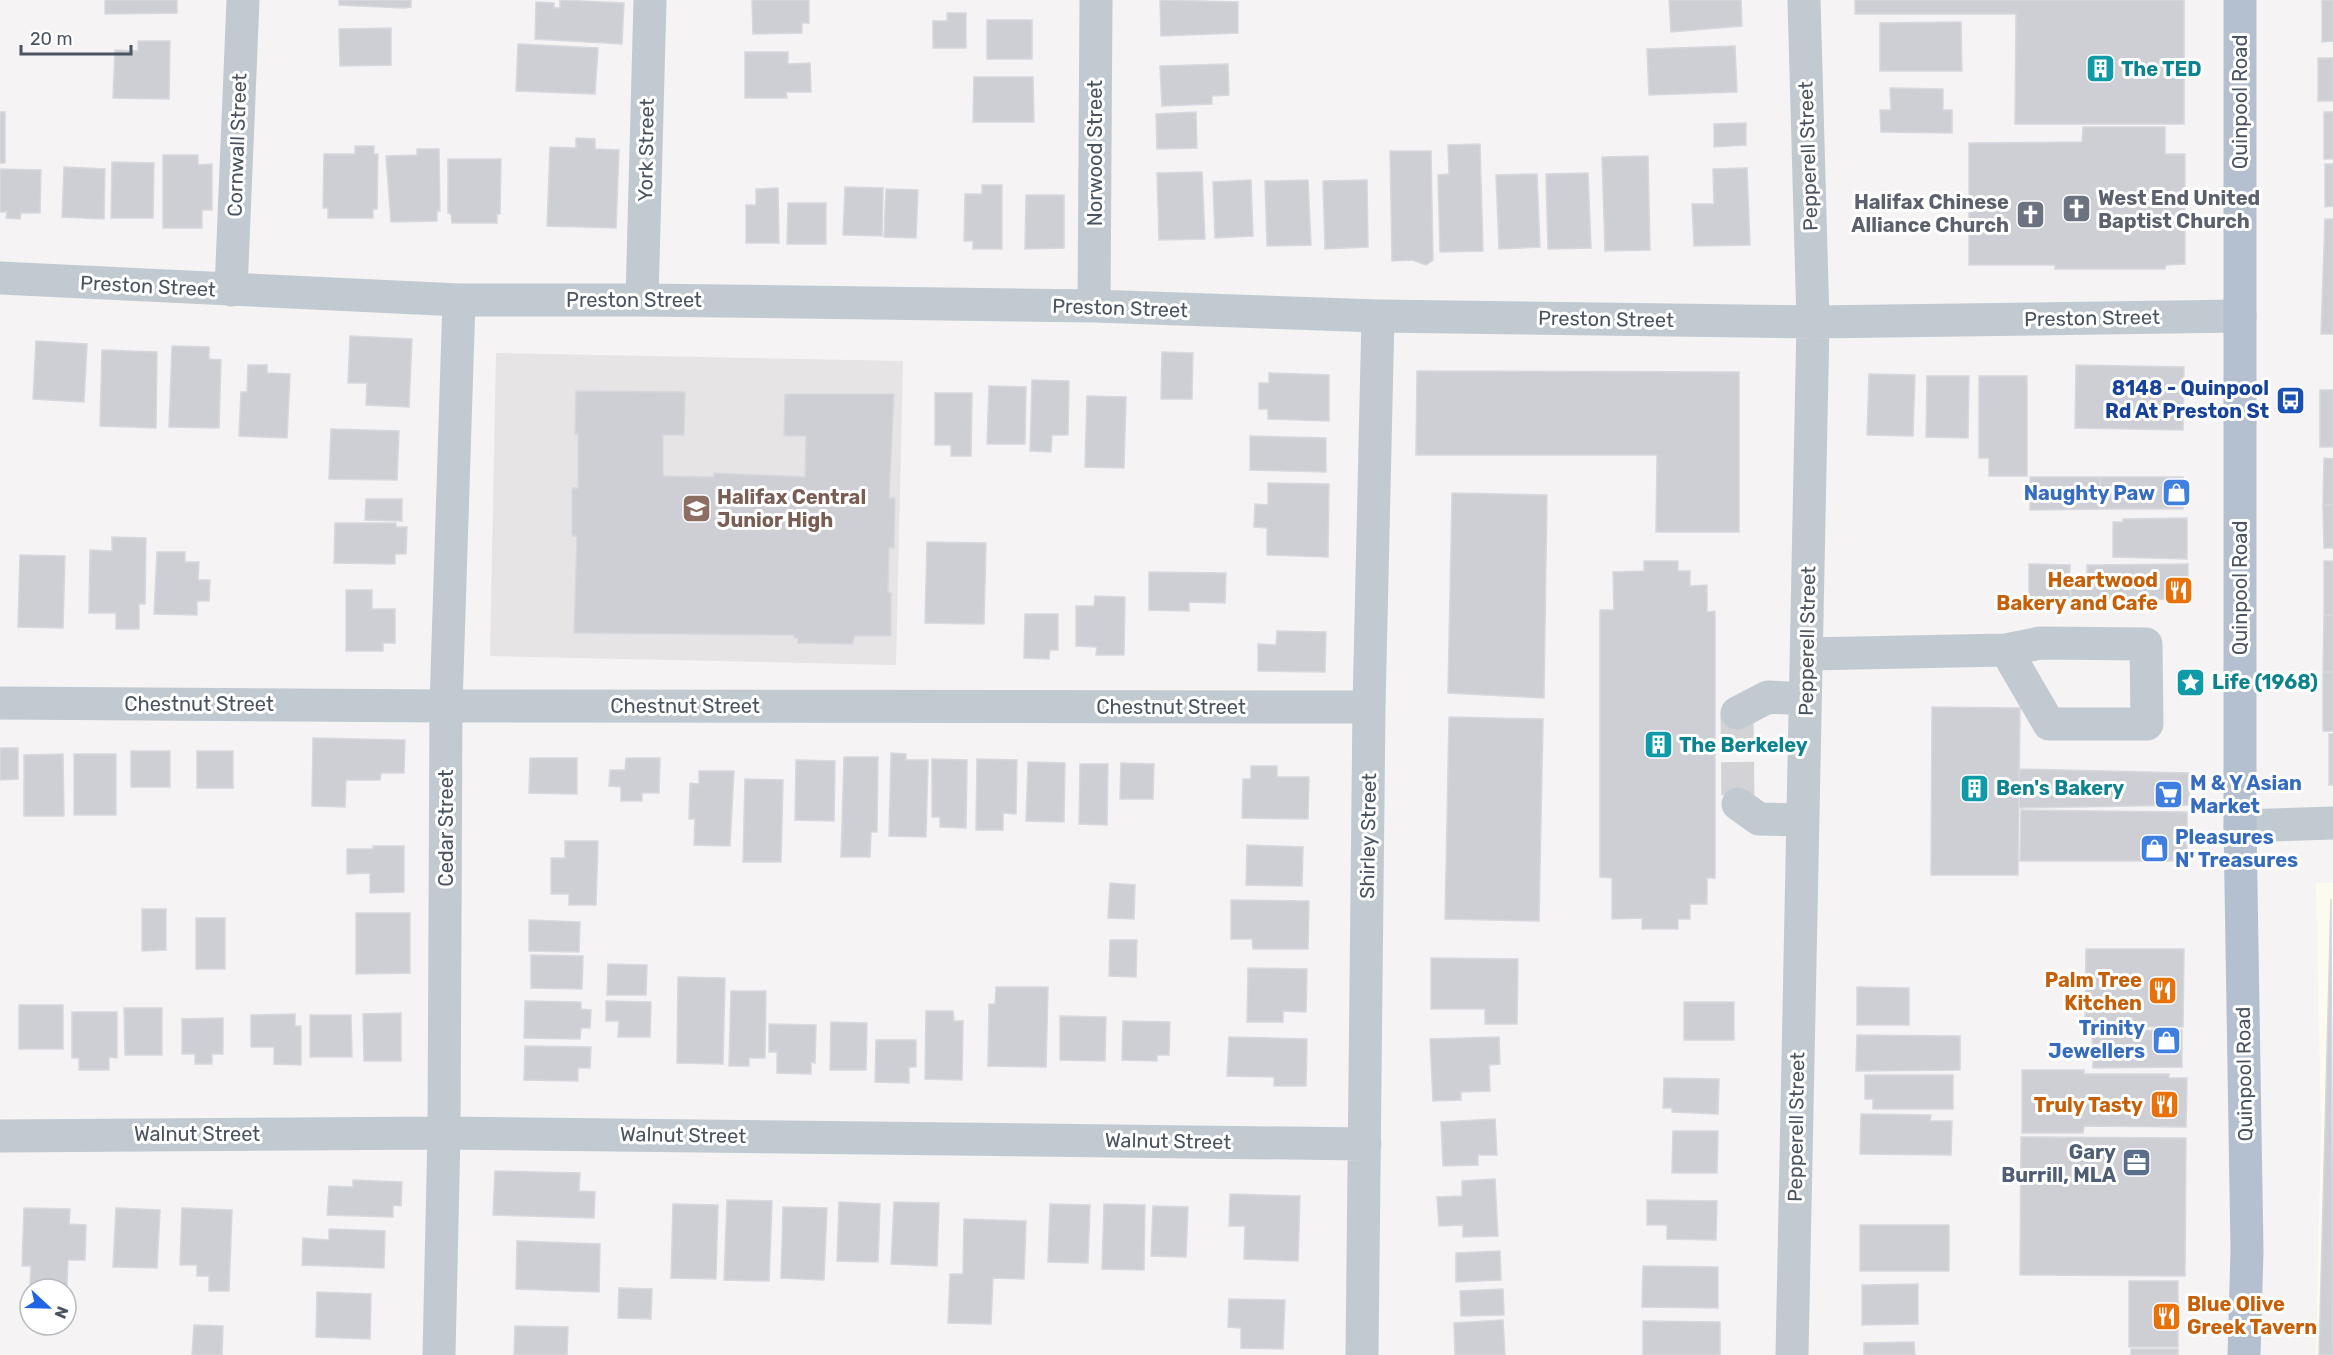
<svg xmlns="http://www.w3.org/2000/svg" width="2333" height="1355" font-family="Rubik,sans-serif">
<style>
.commercial{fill:#fdfaef}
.education{fill:#e6e4e5}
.building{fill:#cdcfd5;stroke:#d7d8de;stroke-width:1.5}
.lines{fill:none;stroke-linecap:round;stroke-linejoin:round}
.minor-tunnel{stroke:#d3d3d6;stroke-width:33;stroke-dasharray:33 16;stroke-linecap:butt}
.minor{stroke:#c1c9d1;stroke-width:33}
.major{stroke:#b4c0d0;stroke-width:33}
.labels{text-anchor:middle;stroke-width:6;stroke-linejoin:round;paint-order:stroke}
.culture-label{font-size:20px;font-weight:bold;fill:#0d838f;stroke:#fff;text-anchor:start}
.street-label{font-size:20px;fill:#4a5460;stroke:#fff}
.worship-label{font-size:20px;font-weight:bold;fill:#5b616d;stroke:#fff;text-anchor:start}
.transit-label{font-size:20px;font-weight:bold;fill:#164399;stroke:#fff;text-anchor:end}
.shop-label{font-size:20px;font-weight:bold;fill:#366cbe;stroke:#fff;text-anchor:end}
.education-label{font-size:20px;font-weight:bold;fill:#785e54;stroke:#fff;text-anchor:start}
.food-label{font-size:20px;font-weight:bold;fill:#c56008;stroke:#fff;text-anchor:end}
.service-label{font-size:20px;font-weight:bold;fill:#4e5e75;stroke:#fff;text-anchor:end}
</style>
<rect width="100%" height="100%" fill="#f5f3f3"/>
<path class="commercial" d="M2316,883H2333V1355H2316L2321,1123Z"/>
<path class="education" d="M496,353L903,361L896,665L490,656Z"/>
<path class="building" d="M105,0H177V13L105,14Z
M339,0H411V7L404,8L339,5Z
M560,0L624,3L622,44L535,39L536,2L554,3V8H560Z
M752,0H809V23H802V33L753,34Z
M1160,0L1238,2V33L1161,36Z
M1669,0H1741L1742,26L1671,32Z
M1855,0H2184V124H2015L2016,14H1855Z
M2322,0H2333V41L2322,42Z
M947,13H966V48H933V21H947Z
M987,20H1032V59H987Z
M1961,22L1962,71H1880V23Z
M391,28V65L340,66L339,29Z
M138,41H170L169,99L113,98L115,50L138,51Z
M518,44L598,48L595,94L516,91Z
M1735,46L1737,92L1649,95L1647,49Z
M745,52H788V64L810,63L811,92H786L787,98H745Z
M2318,58H2333V101H2318Z
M1228,64L1229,95L1212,96V104L1162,106L1160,66Z
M974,77H1033L1034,122H973Z
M1890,88L1943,89V110H1952V133L1881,132L1880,110H1891Z
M0,112H5V163H0Z
M1196,112L1197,148L1157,149L1156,114Z
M2324,112H2333V159H2324Z
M1746,123V145L1714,147V124Z
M2083,127H2165V154H2185V264L2166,265L2165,269H2055V265H1969V143L2082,142Z
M576,138L595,139V149L619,150L616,228L547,226L550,147L576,148Z
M1480,144L1483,251L1440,252L1438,175L1449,174L1448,145Z
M355,146H374V154H378L377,209H373V218H328V208H323L324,154H355Z
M417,149H439L440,211H437V221L391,222L386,156L417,155Z
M1390,151H1431L1433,260L1426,265L1412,260L1392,261Z
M163,155H198V165L212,164V210H202V228H163Z
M1648,156L1650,250L1605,251L1602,157Z
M448,159H501L500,214H497V223H452L451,214L448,213Z
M112,162L154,163L153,218H111Z
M2325,164H2333V206L2325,207Z
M64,167L105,169L104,219L62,217Z
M1747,168L1750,245L1694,246L1692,204H1714L1713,169Z
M0,169L41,170L40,213H21L20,219L6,218L7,212H0Z
M1202,172L1205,239L1159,240L1157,173Z
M1588,173L1591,248L1548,249L1546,174Z
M1537,174L1540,247L1499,249L1496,175Z
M1251,180L1253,236L1215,238L1213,182Z
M1308,180L1311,245L1267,246L1265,181Z
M1367,180L1368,247L1325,249L1323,181Z
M982,185H1002V249H973V241H964L965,194H982Z
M845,187L883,188L882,236L843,235Z
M778,188L779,243H746V205H756V189Z
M886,189L918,190L916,238L884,237Z
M1026,195H1064V248L1025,249Z
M788,203H826V244H787Z
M2325,219H2333V334H2321Z
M350,336L412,339L409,407L366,405L367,383H348Z
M36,341L87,344L84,402L33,399Z
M172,346L209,347V359L221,360L219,428L169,427Z
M102,350L157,352L156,428L100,426Z
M1162,352L1193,353L1192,399H1161Z
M248,365H267V373L290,374L287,438L239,436L241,392H247Z
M2076,365L2184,367L2183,430L2075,428Z
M1417,371L1739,372V532H1656L1657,455H1416Z
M1269,373L1329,375V421L1268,419V409H1259V383H1269Z
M1869,374L1915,375L1913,436L1867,435Z
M1927,376H1969L1968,438L1926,437Z
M1979,376H2027V476H1989V458H1979Z
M1032,380L1069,381L1068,435H1052L1051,452L1030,451Z
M989,386L1026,387L1025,444H987Z
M2320,390H2333V447H2320Z
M576,391L685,392L684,435H663V476L714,477V473L805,477L806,436H784L785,394H894L889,498H895L894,548H889L888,593H891V636H855L852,644L798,643V638H794V635L574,633L577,536H572V488H578V434H575Z
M935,393H972L971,456H951V445H935Z
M1087,396L1126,397L1124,468L1085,467Z
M331,429L399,431L397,480L329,479Z
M1250,436L1326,438V472L1250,470Z
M2324,458L2333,459V505H2323Z
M2030,477H2100L2101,509L2030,510Z
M2100,477H2183V509H2101Z
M1268,483L1329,484L1328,557L1267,555V528L1254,527L1255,504L1268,505Z
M1452,493L1547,495L1544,698L1448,693Z
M366,499H402V521L365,520Z
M2323,505H2333V548H2324Z
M2187,518V559L2113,557V522H2123V519Z
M335,523H396V527H407L406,554H395V564L334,563Z
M112,537L146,538L145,604H139V629H116V613H89L90,550L112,551Z
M927,542L986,543L984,624L925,623Z
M157,552H185V562H199L198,580H210L209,601H197V615L154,614Z
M20,555L65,556L63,628L18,627Z
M1644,561H1678V571H1690V586L1707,585V612L1715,611V878H1707V904H1690V919H1678V929H1642V918L1612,919V878L1600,877V610H1614L1613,572L1644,571Z
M2324,561H2333V615H2324Z
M2029,564L2070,565V599L2029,598Z
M2188,564V599L2071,600V578H2087V565Z
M1149,572L1226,573L1225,603L1189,602V611L1149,610Z
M346,590H372V609H395V643H383V651H346Z
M1095,596L1125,597L1124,655H1096L1097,647L1076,646V606H1094Z
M1025,614H1058V650H1050L1049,659L1024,658Z
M2324,615H2333V672H2323Z
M1277,631L1326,632L1325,672L1258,671V644L1276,645Z
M2323,672H2333V731H2323Z
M1932,707L2020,708L2018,875H1931Z
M1449,717L1543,719L1539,921L1445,919Z
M2329,734H2333V785H2329Z
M313,738L405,740L404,773H381L380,780H346L345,807L312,806Z
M0,748H18V779L0,780Z
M131,751H170V787H131Z
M197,751H233V788H197Z
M891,753L906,754V760H928L926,837L889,836Z
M63,754L64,816H24V755Z
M74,754H116V815H74Z
M844,757H878L877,832H871L870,857H841Z
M530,758H577V794L529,793Z
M626,758H660L659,793H642V801H621V787L609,786L610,770H625Z
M932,759L967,760L966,828L940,827V817H932Z
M977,759L1017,760L1016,814L1003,813V830H976Z
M796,760L835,761L834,821L795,820Z
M1028,762L1065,763L1064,822L1026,821Z
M1121,763L1154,764L1153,799H1120Z
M1080,764H1108L1107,825L1079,824Z
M1251,766H1277V777H1309L1308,819L1242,818L1243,779H1251Z
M2019,769L2189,773V805L2019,808Z
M699,771H734L730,846L694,845L695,819H689L690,783L699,784Z
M745,779L783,780L781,862H743Z
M2021,810L2187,812V861H2020Z
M565,841H598L596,905H569V894H551V858H565Z
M1247,845L1303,847L1302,886L1246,885Z
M373,846H404V892L370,893V873L347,874V849H373Z
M1110,883L1135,885L1134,919L1108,918Z
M2331,899L2333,1355H2319Z
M1231,900L1309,901L1308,949H1253L1252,939H1231Z
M142,909H166V950L142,951Z
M356,913H410V973L356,974Z
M196,918H225V969H196Z
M529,920L580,922L579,952L529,951Z
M1110,940H1137L1136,977L1109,976Z
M2086,949H2184L2183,1027L2085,1026Z
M531,955L583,956L582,989L531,988Z
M1431,958L1518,959L1517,1024H1485V1009H1431Z
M608,964L647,965L646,995H607Z
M1248,968L1307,969L1306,1012L1283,1011V1022H1247Z
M678,977L725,978L723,1064L677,1063Z
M996,987H1048L1046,1067L988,1066L989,1004H995Z
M1857,987L1909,988V1025H1857Z
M731,991H766L765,1058H749V1066H729Z
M525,1001L581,1002V1009L591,1010L590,1028H581L580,1039L524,1038Z
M606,1001L651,1002L650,1037H618L619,1021H606Z
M1684,1002H1734V1040H1684Z
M19,1005H63V1049H19Z
M124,1008H162V1055H125Z
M926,1011H953L954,1021H963L962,1080L925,1079Z
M72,1012H117V1058L109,1057V1070H79V1058H72Z
M401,1013V1061H364L363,1014Z
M295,1014V1026H301V1065L274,1064V1047H251V1015Z
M310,1015H351L352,1057H310Z
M1060,1016L1106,1017L1105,1061L1060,1060Z
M223,1018V1054H212V1064H195V1054H182V1019Z
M1123,1021L1170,1022L1169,1055H1157V1061L1122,1060Z
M831,1022L867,1023L866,1070H830Z
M769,1024L816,1025L815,1063L811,1062V1074L777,1073V1052H769Z
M2182,1030V1067L2093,1068L2092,1031Z
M1857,1035L1960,1036V1070L1856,1071Z
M1229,1037L1307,1039L1306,1086H1274V1077L1227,1076Z
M1499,1037L1500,1064L1489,1065L1490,1091L1461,1092V1100L1433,1101L1430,1039Z
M876,1040H916V1067H909V1083L875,1082Z
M525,1046L591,1047L590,1068H578V1081L524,1080Z
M2022,1070H2084V1074H2169V1078H2187L2186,1127L2084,1126L2083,1133H2022Z
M1865,1075H1953V1109H1873V1099H1865Z
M1664,1078L1719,1079L1718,1114L1672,1112V1108H1663Z
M1861,1114L1931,1115L1930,1121H1952L1951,1155L1860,1154Z
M1495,1119L1497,1155H1478V1165L1443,1166L1441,1122Z
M1673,1131H1718L1717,1173H1672Z
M2021,1137L2186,1138L2185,1276L2020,1275Z
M495,1171L580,1173L579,1191L595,1192L594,1218L493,1215Z
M1495,1179L1498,1236L1463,1237V1225L1439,1226L1437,1197L1462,1196V1181Z
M353,1180L402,1182L401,1206L393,1205V1217L327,1215L329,1186L353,1187Z
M1230,1194L1300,1196L1298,1261L1244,1259L1245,1226H1229Z
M727,1200L772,1201L769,1281L724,1280Z
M1647,1200L1717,1201L1716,1240L1667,1239V1225H1647Z
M839,1202L880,1204L878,1262L837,1261Z
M894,1202L939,1203L937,1266L891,1264Z
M673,1204L718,1205L716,1279L671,1278Z
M1050,1204L1090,1205L1088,1263L1048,1262Z
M1104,1204L1145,1205L1144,1270L1102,1269Z
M1153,1206L1188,1207L1186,1257L1151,1256Z
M783,1207L827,1208L824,1280L781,1278Z
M24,1208L70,1209L69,1224L86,1225L85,1260H68L66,1306V1289H30L29,1305L31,1266H22Z
M116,1208L160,1210L157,1268L113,1267Z
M182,1208L232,1210L229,1291H209V1276H197V1265H180Z
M964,1219L1026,1221L1024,1279L993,1278L991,1324L948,1323L950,1274H963Z
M1860,1225H1949V1271H1860Z
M329,1229L385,1231L384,1268L302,1265L303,1238L329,1240Z
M517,1241L600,1244L599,1292L516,1289Z
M1500,1251L1501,1280L1456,1282V1253Z
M1643,1266L1718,1267V1308L1642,1307Z
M2129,1281H2178V1347H2129Z
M1918,1284V1324L1862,1325V1285Z
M619,1288L652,1289L651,1319L618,1318Z
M1503,1289L1504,1315L1461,1316L1460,1291Z
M317,1292L371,1294L370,1339L316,1337Z
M1229,1299L1285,1300L1283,1349L1241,1348V1328L1228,1327Z
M1503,1320L1505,1355H1455L1454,1323Z
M1643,1321L1720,1322V1355H1643Z
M194,1325L223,1326L222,1355H192Z
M515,1326L568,1327L567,1355H514Z
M1914,1342L1915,1355H1864V1343Z
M2131,1349H2178V1355H2131Z"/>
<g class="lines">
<path class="minor-tunnel" d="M1737,713L1738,804"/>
<path class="minor" d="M0,278L459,300H642L1094,306L1378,316L1813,322L2240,316
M231,290L243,0
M642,300L650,0
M1094,306L1096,0
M1807,654L2006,650L2040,643L2146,644L2147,724H2049L2006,650
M0,703L446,706L1369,707
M1737,713L1768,697L1805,699
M1738,804L1759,819L1803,820
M2240,826L2333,823
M0,1136L444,1133L1365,1144
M439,1355L444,1133L446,706L459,300
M1362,1355L1369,707L1378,316
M1792,1355L1813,322L1804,0"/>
<path class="major" d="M2240,0V826L2247,1251L2244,1355"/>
</g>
<defs>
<symbol id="building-square" viewBox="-11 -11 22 22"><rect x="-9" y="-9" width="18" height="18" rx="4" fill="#0f9aa8" stroke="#fff"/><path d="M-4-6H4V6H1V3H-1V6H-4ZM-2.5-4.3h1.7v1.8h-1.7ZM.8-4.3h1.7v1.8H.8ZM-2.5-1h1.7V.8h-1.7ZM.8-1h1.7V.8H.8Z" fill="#fff"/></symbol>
<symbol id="church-square" viewBox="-11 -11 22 22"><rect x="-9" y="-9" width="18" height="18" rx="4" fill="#6b7280" stroke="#fff"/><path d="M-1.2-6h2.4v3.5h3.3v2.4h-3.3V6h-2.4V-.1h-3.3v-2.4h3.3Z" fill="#fff"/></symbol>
<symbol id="bus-square" viewBox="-11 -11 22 22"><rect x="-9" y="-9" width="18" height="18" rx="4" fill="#1a4fb4" stroke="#fff"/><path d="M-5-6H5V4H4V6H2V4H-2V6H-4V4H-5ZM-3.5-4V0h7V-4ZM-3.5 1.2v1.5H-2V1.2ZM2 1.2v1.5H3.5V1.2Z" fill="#fff"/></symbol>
<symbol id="shop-square" viewBox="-11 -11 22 22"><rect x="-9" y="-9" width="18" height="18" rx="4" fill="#3f7fe0" stroke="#fff"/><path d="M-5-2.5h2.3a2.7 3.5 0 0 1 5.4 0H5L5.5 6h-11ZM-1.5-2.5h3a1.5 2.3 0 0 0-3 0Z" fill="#fff"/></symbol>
<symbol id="school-square" viewBox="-11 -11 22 22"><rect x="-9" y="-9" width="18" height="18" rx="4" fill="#8d6e63" stroke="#fff"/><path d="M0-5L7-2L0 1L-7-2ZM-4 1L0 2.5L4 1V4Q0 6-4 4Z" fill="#fff"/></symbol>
<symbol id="restaurant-square" viewBox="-11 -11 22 22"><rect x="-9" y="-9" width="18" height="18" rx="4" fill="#e8710a" stroke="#fff"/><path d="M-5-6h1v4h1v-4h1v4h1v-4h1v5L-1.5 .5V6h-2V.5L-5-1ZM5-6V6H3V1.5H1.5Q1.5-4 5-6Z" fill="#fff"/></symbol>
<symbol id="sight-square" viewBox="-11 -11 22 22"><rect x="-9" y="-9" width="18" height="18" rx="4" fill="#0f9aa8" stroke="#fff"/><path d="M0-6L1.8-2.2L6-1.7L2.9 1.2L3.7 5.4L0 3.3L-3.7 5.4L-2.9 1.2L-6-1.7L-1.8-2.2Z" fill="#fff"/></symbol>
<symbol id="supermarket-square" viewBox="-11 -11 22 22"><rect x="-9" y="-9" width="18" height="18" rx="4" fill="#3f7fe0" stroke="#fff"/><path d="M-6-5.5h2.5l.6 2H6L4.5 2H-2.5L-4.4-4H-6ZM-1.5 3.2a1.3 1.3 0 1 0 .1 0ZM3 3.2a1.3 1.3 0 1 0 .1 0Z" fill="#fff"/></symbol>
<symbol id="office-square" viewBox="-11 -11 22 22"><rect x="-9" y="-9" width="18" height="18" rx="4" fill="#5c6f8a" stroke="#fff"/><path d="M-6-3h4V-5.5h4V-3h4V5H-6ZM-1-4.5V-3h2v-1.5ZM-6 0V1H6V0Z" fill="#fff"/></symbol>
</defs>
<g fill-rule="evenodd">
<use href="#building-square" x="2084" y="52" width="33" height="33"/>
<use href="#church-square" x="2060" y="192" width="33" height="33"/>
<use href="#church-square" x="2014" y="198" width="33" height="33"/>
<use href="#bus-square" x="2274" y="384" width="33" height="33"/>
<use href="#shop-square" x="2160" y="476" width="33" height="33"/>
<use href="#school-square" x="680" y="492" width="33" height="33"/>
<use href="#restaurant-square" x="2162" y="574" width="33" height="33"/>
<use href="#sight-square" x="2174" y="666" width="33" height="33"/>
<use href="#building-square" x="1642" y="728" width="33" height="33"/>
<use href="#building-square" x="1958" y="772" width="33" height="33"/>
<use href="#supermarket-square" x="2152" y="778" width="33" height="33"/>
<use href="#shop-square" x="2138" y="832" width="33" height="33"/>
<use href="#restaurant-square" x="2146" y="974" width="33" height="33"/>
<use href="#shop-square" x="2150" y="1024" width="33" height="33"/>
<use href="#restaurant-square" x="2148" y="1088" width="33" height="33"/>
<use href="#office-square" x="2120" y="1146" width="33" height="33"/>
<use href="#restaurant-square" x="2150" y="1300" width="33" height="33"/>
</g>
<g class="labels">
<g class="culture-label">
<text x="2121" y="76">The TED</text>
<text x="2212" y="689">Life (1968)</text>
<text x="1679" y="752">The Berkeley</text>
<text x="1996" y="795">Ben's Bakery</text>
</g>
<g class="street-label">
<text transform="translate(2240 102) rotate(-90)" y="7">Quinpool Road</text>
<text transform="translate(237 145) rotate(-88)" y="7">Cornwall Street</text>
<text transform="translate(646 150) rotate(-89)" y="7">York Street</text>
<text transform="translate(1095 153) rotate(-90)" y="7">Norwood Street</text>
<text transform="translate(1808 156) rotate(-92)" y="7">Pepperell Street</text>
<text transform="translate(148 286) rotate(3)" y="7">Preston Street</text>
<text x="634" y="307">Preston Street</text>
<text transform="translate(1120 308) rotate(2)" y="7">Preston Street</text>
<text transform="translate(2092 318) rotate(-1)" y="7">Preston Street</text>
<text transform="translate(1606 319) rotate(1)" y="7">Preston Street</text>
<text transform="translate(2240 588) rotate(-90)" y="7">Quinpool Road</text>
<text transform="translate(1807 641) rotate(-89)" y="7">Pepperell Street</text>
<text x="199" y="711">Chestnut Street</text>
<text x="685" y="713">Chestnut Street</text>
<text x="1171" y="714">Chestnut Street</text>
<text transform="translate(446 828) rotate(-90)" y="7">Cedar Street</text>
<text transform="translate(1368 836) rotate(-89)" y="7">Shirley Street</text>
<text transform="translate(2244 1074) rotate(-91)" y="7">Quinpool Road</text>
<text transform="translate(1796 1127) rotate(-89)" y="7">Pepperell Street</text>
<text x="197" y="1141">Walnut Street</text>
<text transform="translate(683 1135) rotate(1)" y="7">Walnut Street</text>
<text transform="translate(1168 1141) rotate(1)" y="7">Walnut Street</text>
</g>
<g class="worship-label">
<text x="2098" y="205">West End United<tspan x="2098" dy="23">Baptist Church</tspan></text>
<text x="2009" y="209" text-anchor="end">Halifax Chinese<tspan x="2009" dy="23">Alliance Church</tspan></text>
</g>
<g class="transit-label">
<text x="2269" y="395">8148 - Quinpool<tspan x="2269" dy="23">Rd At Preston St</tspan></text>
</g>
<g class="shop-label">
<text x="2155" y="500">Naughty Paw</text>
<text x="2190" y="790" text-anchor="start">M &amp; Y Asian<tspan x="2190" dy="23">Market</tspan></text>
<text x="2175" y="844" text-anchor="start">Pleasures<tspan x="2175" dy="23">N' Treasures</tspan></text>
<text x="2145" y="1035">Trinity<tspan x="2145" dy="23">Jewellers</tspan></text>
</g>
<g class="education-label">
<text x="717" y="504">Halifax Central<tspan x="717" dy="23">Junior High</tspan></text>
</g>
<g class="food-label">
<text x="2158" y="587">Heartwood<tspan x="2158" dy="23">Bakery and Cafe</tspan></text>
<text x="2142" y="987">Palm Tree<tspan x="2142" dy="23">Kitchen</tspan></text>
<text x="2143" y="1112">Truly Tasty</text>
<text x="2187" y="1311" text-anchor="start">Blue Olive<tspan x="2187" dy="23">Greek Tavern</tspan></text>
</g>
<g class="service-label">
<text x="2116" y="1159">Gary<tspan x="2116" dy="23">Burrill, MLA</tspan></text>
</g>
</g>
<g transform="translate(48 1307) rotate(112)"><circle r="28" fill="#ffffff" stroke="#b7bbbf" stroke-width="1.5"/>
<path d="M0-4.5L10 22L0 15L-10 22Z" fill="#1f64e3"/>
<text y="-9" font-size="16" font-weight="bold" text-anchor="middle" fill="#4a5460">N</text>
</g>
<path d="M21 45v9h110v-9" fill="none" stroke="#4a5460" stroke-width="3"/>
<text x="30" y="45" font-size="18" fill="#4a5460" stroke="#ffffff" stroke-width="4.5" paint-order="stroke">20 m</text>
</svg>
